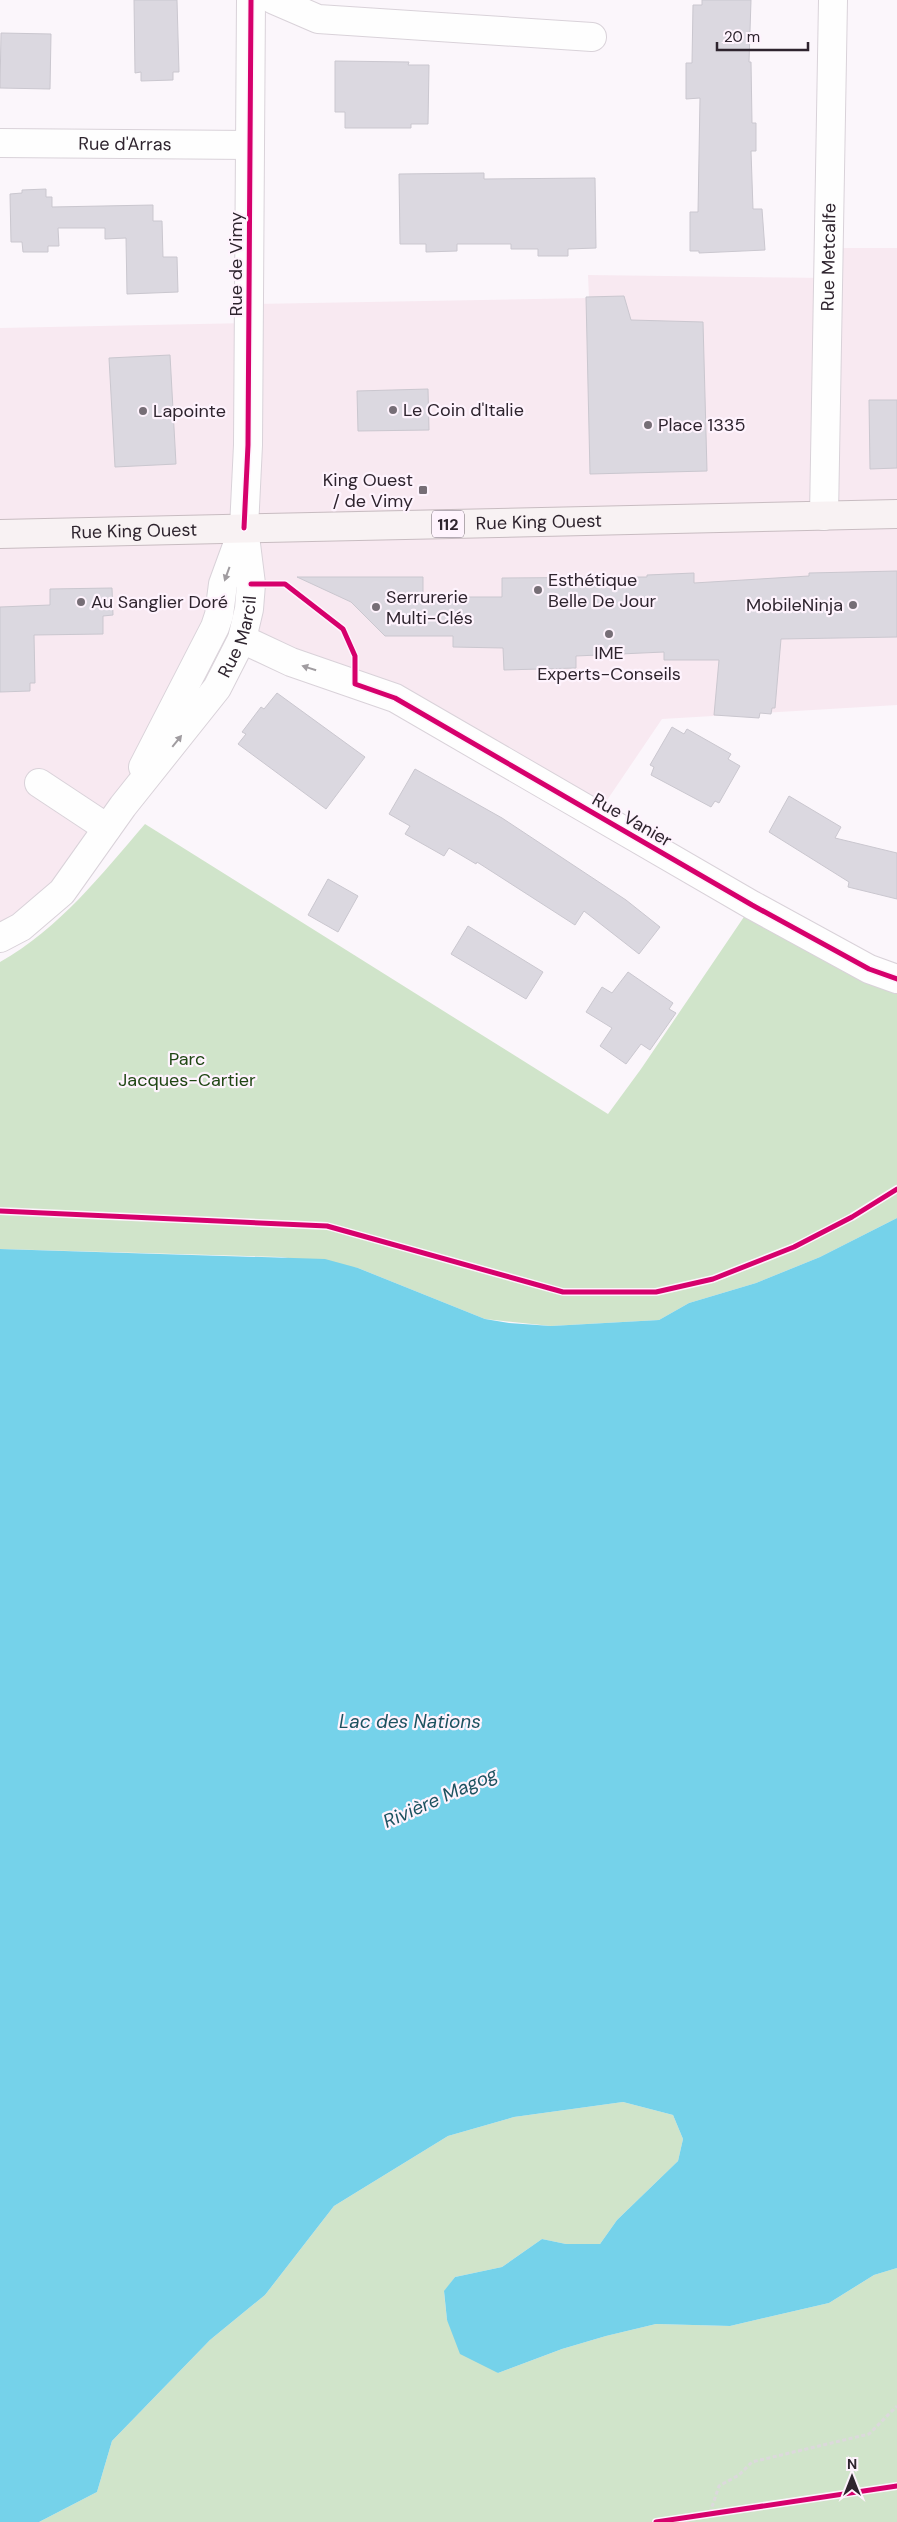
<svg xmlns="http://www.w3.org/2000/svg" width="897" height="2522" font-family="'DM Sans',sans-serif">
<style>
.commercial{fill:#f8e9f1}
.green{fill:#d0e4ca}
.water{fill:#75d2ea}
.building{fill:#dbd8e0;stroke:#cac7cf}
.lines{fill:none;stroke-linecap:round;stroke-linejoin:round}
.minor-casing{stroke:#d9d2d9;stroke-width:30}
.major-casing{stroke:#c8bcc1;stroke-width:30}
.path{stroke:#dcd9dc;stroke-width:3;stroke-dasharray:4 2.5;stroke-linecap:butt}
.minor{stroke:#fefefe;stroke-width:28}
.major{stroke:#f8f2f3;stroke-width:28}
.cycleway-casing{stroke:#fef3fd;stroke-width:8}
.cycleway{stroke:#d6006c;stroke-width:5}
.oneway{fill:#a09ca0}
.poi-dot{fill:#766e76;stroke:#fef3fd;stroke-width:2}
.labels{text-anchor:middle;stroke-width:4.5;stroke-linejoin:round;paint-order:stroke}
.shield{fill:#fef3fd;stroke:#6c626c;stroke-width:1}
.shield-label{font-size:16px;font-weight:bold;fill:#2e242e}
.street-label{font-size:18px;fill:#2e242e;stroke:#fef3fd}
.poi-label{font-size:18px;fill:#2e242e;stroke:#fef3fd;text-anchor:start}
.park-label{font-size:18px;fill:#1f4613;stroke:#fef3fd}
.water-label{font-size:19px;font-style:italic;fill:#1c5260;stroke:#fef3fd}
</style>
<rect width="100%" height="100%" fill="#fbf6fb"/>
<path class="commercial" d="M828,248H897V705L662,719L597,815L395,698L242,639L215,668L123,806L0,938V328L249,323L250,304L589,298L588,275L827,278Z"/>
<path class="green" d="M145,824L608,1114L641,1069L752,905L897,979V1218L820,1257L756,1283L689,1303L659,1320L551,1326L485,1319L358,1268L281,1257L0,1249V962C60,928 101,875 145,824Z
M623,2102L673,2115L683,2139L678,2161L617,2220L600,2244H566L542,2239L502,2267L455,2277L444,2292L447,2320L498,2373L562,2349L606,2336L656,2324L730,2326L829,2303L874,2275L897,2268V2522H39L97,2492L112,2441L210,2340L265,2295L334,2206L448,2136L514,2117Z"/>
<path class="water" d="M897,1218V2268L874,2275L829,2303L730,2326L656,2324L606,2336L562,2349L498,2373L460,2354L447,2320L444,2291L455,2277L502,2267L542,2239L566,2244H600L617,2220L678,2161L683,2139L673,2115L623,2102L514,2117L448,2136L334,2206L265,2295L210,2340L112,2441L97,2492L39,2522H0V1249L325,1259L358,1268L485,1319L509,1323L551,1326L659,1320L689,1303L756,1283L820,1257Z"/>
<path class="building" d="M134,0H177L179,72H173V80L141,81V72L135,73Z
M702,0H751L749,62H751L752,123H756V151H751L753,209H762L765,250L699,253V251H690V212H698L700,98L686,99V63H692L693,5H702Z
M1,33L51,34L50,89L0,88Z
M335,61L409,62L408,65H429L428,124H411V128H345V112H335Z
M484,173V179L595,178L596,248L568,249V256H538V249H511V244H457V251L426,252V244H400L399,174Z
M46,189V197H52V207L153,205V221H162L163,257H177L178,292L127,294L126,238L105,239V228H58L59,246H48V252H23L22,242H11L10,194L22,193V190Z
M624,296L631,320L703,322L707,471L590,474L586,297Z
M170,355L176,464L115,467L109,358Z
M428,389L429,430L358,431L357,391Z
M869,400H897V468L870,469Z
M897,571V637L781,639L775,708H772L771,714L760,713L759,718L714,715L719,660H664V652L576,656V668L504,670L503,648L453,647V636H385L351,602L297,577H423V597H502V578L647,577V575L694,573V583L809,576V573Z
M112,588L113,615L103,616V634L34,635L35,683H30V691L0,692V607L50,605V589Z
M277,693L365,757L326,809L238,744L246,734L242,732L261,707L264,709Z
M672,727L684,734L687,729L731,754L728,759L740,766L719,803L715,801L711,807L651,775L654,767L650,765Z
M415,769L502,818L626,900L660,927L639,954L584,911L575,925L477,862L476,864L449,848L444,856L405,834L410,826L389,814Z
M789,796L841,827L835,838L897,853V899L848,887L849,882L769,832Z
M328,879L358,896L338,932L308,915Z
M468,926L543,972L526,999L451,954Z
M628,972L673,1003L669,1009L676,1013L650,1050L641,1044L626,1064L600,1046L612,1028L586,1012L602,987L612,993Z"/>
<g class="lines">
<defs>
<g id="minor">
<path d="M274,0L318,19L592,37"/>
<path id="s1" d="M0,143L250,145"/>
<path id="s2" d="M824,516L833,0"/>
<path d="M242,639L291,662L395,698L752,905L869,969L897,979"/>
<path d="M143,767L215,627L219,615L223,584L242,532"/>
<path d="M39,783L107,828"/>
<path id="s3" d="M0,938L21,927L62,892L123,806L217,688L242,639L249,609L251,584L244,528L248,445L251,0"/>
</g>
<g id="major">
<path id="s4" d="M0,534L897,514"/>
</g>
</defs>
<use href="#minor" class="minor-casing"/>
<use href="#major" class="major-casing"/>
<path class="path" d="M710,2513L719,2486L739,2475L752,2462L869,2434L897,2406"/>
<use href="#minor" class="minor"/>
<use href="#major" class="major"/>
<defs>
<path id="cycleway" d="M244,528L248,445L251,0
M251,584H285L343,629L355,656V684L395,698L752,905L869,969L897,979
M0,1211L327,1226L563,1292H656L713,1279L794,1247L852,1217L897,1189
M656,2522L897,2486"/>
</defs>
<use href="#cycleway" class="cycleway-casing"/>
<use href="#cycleway" class="cycleway"/>
</g>
<defs><path id="oneway-solid" d="M-6-.8H1V-3.2L6.5 0L1 3.2V.8H-6Z" transform="scale(1.25)"/></defs>
<g class="oneway">
<use href="#oneway-solid" transform="translate(227 574) rotate(110)"/>
<use href="#oneway-solid" transform="translate(309 668) rotate(-162)"/>
<use href="#oneway-solid" transform="translate(177 741) rotate(-51)"/>
</g>
<g class="poi-dot">
<circle cx="393" cy="410" r="5"/>
<circle cx="143" cy="411" r="5"/>
<circle cx="648" cy="425" r="5"/>
<rect x="418" y="485" width="10" height="10" rx="2.5"/>
<circle cx="538" cy="590" r="5"/>
<circle cx="81" cy="602" r="5"/>
<circle cx="853" cy="605" r="5"/>
<circle cx="376" cy="607" r="5"/>
<circle cx="609" cy="634" r="5"/>
</g>
<g class="labels">
<rect class="shield" x="432" y="510.5" width="32" height="27" rx="4"/>
<g class="shield-label">
<text x="448" y="530">112</text>
</g>
<g class="street-label">
<text dy="6" stroke="none"><textPath href="#s1" startOffset="125">Rue d'Arras</textPath></text>
<text dy="6" stroke="none"><textPath href="#s2" startOffset="259">Rue Metcalfe</textPath></text>
<text transform="translate(236 264) rotate(-90)" y="6">Rue de Vimy</text>
<text dy="6" stroke="none"><textPath href="#s4" startOffset="539">Rue King Ouest</textPath></text>
<text dy="6" stroke="none"><textPath href="#s4" startOffset="134">Rue King Ouest</textPath></text>
<text dy="6" stroke="none"><textPath href="#s3" startOffset="390">Rue Marcil</textPath></text>
<text transform="translate(632 820) rotate(30)" y="6">Rue Vanier</text>
</g>
<g class="poi-label">
<text x="403" y="416">Le Coin d'Italie</text>
<text x="153" y="417">Lapointe</text>
<text x="658" y="431">Place 1335</text>
<text x="413" y="486" text-anchor="end">King Ouest<tspan x="413" dy="21">/ de Vimy</tspan></text>
<text x="548" y="586">Esthétique<tspan x="548" dy="21">Belle De Jour</tspan></text>
<text x="386" y="603">Serrurerie<tspan x="386" dy="21">Multi-Clés</tspan></text>
<text x="91" y="608">Au Sanglier Doré</text>
<text x="843" y="611" text-anchor="end">MobileNinja</text>
<text x="609" y="659" text-anchor="middle">IME<tspan x="609" dy="21">Experts-Conseils</tspan></text>
</g>
<g class="park-label">
<text x="187" y="1065">Parc<tspan x="187" dy="21">Jacques-Cartier</tspan></text>
</g>
<g class="water-label">
<text x="410" y="1728">Lac des Nations</text>
<text transform="translate(440 1797) rotate(-24)" y="7">Rivière Magog</text>
</g>
</g>
<g transform="translate(852 2477)" stroke="#fef3fd" stroke-width="4" paint-order="stroke">
<path d="M0-4L9 19L0 12L-9 19Z" fill="#2e242e"/>
<text y="-8" font-size="14" font-weight="bold" text-anchor="middle" fill="#2e242e">N</text>
</g>
<path d="M717 42v8h91v-8" fill="none" stroke="#2e242e" stroke-width="2.5"/>
<text x="724" y="42" font-size="15" fill="#2e242e" stroke="#fef3fd" stroke-width="4" paint-order="stroke">20 m</text>
</svg>
